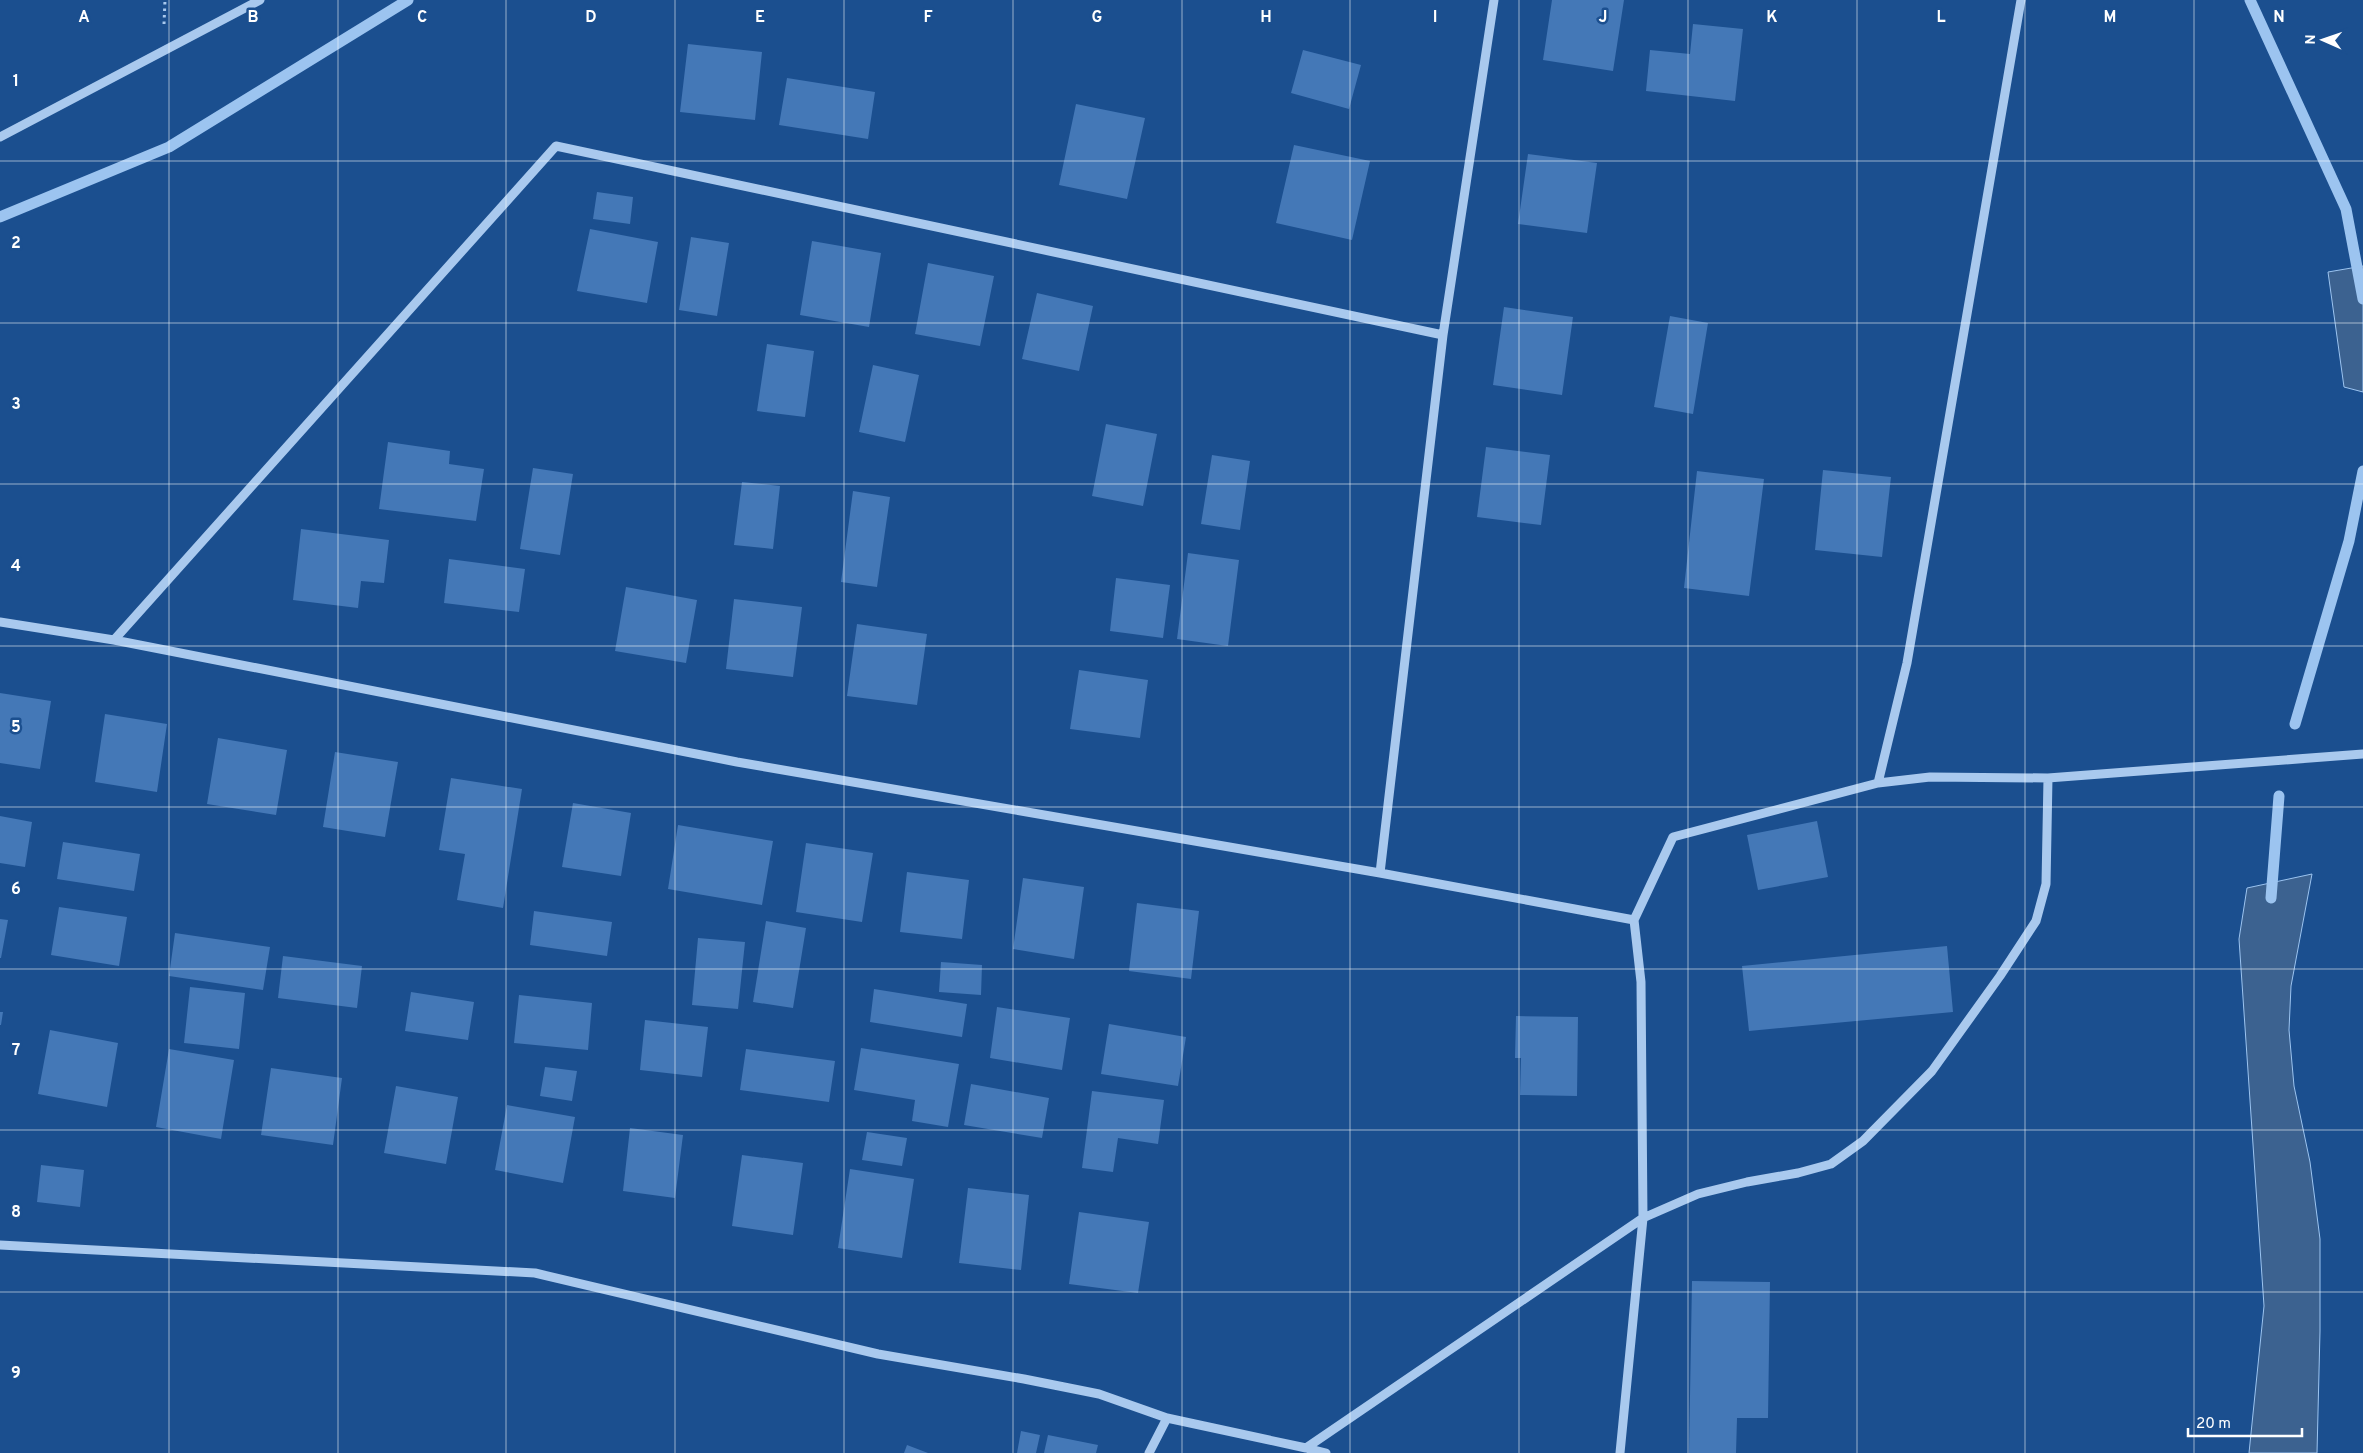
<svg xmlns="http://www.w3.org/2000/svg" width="2363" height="1453" font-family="Overpass,sans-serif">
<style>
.water{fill:#3c6290;stroke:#9cc4f0}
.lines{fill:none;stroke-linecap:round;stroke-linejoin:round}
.stream{stroke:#9cc4f0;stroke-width:11}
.building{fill:#4478b7}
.path{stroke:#a9c9ee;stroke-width:3;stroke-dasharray:2.5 4;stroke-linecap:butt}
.minor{stroke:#a9c9ee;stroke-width:9}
.grid{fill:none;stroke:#fff;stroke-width:1;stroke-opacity:0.55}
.grid-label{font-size:16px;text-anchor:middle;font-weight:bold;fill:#fff;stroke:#1b4f8f;stroke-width:5;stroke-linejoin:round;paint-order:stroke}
</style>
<rect width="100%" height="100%" fill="#1b4f8f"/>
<path class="water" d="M2363,266V392L2344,387L2328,272Z
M2312,874L2291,986L2289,1030L2294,1086L2310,1162L2320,1239V1331L2317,1453H2249L2264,1306L2239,939L2247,888Z"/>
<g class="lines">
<path class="stream" d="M2250,0L2346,209L2363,299
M0,217L169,147L408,0
M2295,724L2349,541L2363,471
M2271,898L2279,796"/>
</g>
<path class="building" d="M1552,0H1624L1613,71L1543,60Z
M1693,24L1743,29L1735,101L1646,91L1650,50L1690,54Z
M688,44L762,52L755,120L680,112Z
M1303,50L1361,65L1349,109L1291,93Z
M787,78L875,92L868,139L779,125Z
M1076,104L1145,118L1127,199L1059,185Z
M1294,145L1370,161L1352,240L1276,223Z
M1528,154L1597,163L1587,233L1518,224Z
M597,192L633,197L630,224L593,219Z
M590,229L658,242L647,303L577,291Z
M691,237L729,243L717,316L679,310Z
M812,241L881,253L869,327L800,315Z
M928,263L994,276L980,346L915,334Z
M1037,293L1093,306L1079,371L1022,359Z
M1504,307L1573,317L1562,395L1493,385Z
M1670,316L1708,323L1693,414L1654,407Z
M767,344L814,351L805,417L757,411Z
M873,365L919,375L905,442L859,432Z
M1106,424L1157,434L1143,506L1092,496Z
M388,442L450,451L449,464L484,469L476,521L379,509Z
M1486,447L1550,455L1541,525L1477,517Z
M1212,455L1250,461L1240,530L1201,524Z
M533,468L573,474L560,555L520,549Z
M1823,470L1891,477L1882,557L1815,550Z
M1697,471L1764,479L1749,596L1684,588Z
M742,482L780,486L773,549L734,545Z
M853,491L890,497L877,587L841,582Z
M301,529L389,540L384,583L361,581L358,608L293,600Z
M1188,553L1239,560L1228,646L1177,639Z
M449,559L525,569L519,612L444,603Z
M1116,578L1170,585L1163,638L1110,631Z
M626,587L697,600L686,663L615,651Z
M734,599L802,607L793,677L726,669Z
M857,624L927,634L917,705L847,696Z
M1079,670L1148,680L1140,738L1070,729Z
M0,693L51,701L40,769L0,763Z
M105,714L167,724L157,792L95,782Z
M218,738L287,750L276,815L207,804Z
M335,752L398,762L385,837L323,827Z
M451,778L522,789L503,908L457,900L465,854L439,850Z
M573,803L631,813L621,876L562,867Z
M0,816L32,822L25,867L0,863Z
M1817,821L1828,877L1758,890L1747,835Z
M678,825L773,841L762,905L668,889Z
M63,842L140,854L134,891L57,879Z
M806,843L873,853L862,922L796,912Z
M907,872L969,880L962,939L900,932Z
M1023,878L1084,887L1074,959L1013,949Z
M1137,903L1199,911L1191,979L1129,971Z
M59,907L127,917L119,966L51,955Z
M534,911L612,922L607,956L530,945Z
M0,919L8,920L1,958H0Z
M766,921L806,928L793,1008L753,1002Z
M175,933L270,947L263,990L169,976Z
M698,938L745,942L738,1009L692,1005Z
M1947,946L1953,1012L1749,1031L1742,966Z
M283,956L362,966L357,1008L278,998Z
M941,962L982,965L981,995L939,992Z
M190,987L245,993L239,1049L184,1043Z
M874,989L967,1004L962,1037L870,1022Z
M411,992L474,1002L468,1040L405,1031Z
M519,995L592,1003L588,1050L514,1043Z
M997,1007L1070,1018L1062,1070L990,1058Z
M0,1012H3L1,1025H0Z
M1516,1016L1578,1017L1577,1096L1520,1095L1521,1058H1515Z
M645,1020L708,1027L702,1077L640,1070Z
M1109,1024L1186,1037L1178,1086L1101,1074Z
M50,1030L118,1043L107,1107L38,1094Z
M861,1048L959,1064L948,1127L912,1121L915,1100L854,1090Z
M169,1049L234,1060L221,1139L156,1127Z
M746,1049L835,1061L829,1102L740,1090Z
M545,1067L577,1071L572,1101L540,1096Z
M271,1068L342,1078L333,1145L261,1135Z
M971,1084L1049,1098L1042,1138L964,1125Z
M396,1086L458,1097L446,1164L384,1153Z
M1092,1091L1164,1100L1158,1144L1118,1138L1113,1172L1082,1168Z
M507,1105L575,1117L563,1183L495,1170Z
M630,1128L683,1135L675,1198L623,1191Z
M867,1132L907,1138L902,1166L862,1160Z
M742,1155L803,1163L793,1235L732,1226Z
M41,1165L84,1170L80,1207L37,1202Z
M850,1169L914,1179L902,1258L838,1248Z
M968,1188L1029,1195L1021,1270L959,1263Z
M1079,1212L1149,1222L1138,1293L1069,1284Z
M1692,1281L1770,1282L1768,1418H1737L1736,1453H1689Z
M1021,1431L1040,1435L1036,1453H1017Z
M1048,1435L1098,1445L1096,1453H1044Z
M907,1445L928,1453H904Z"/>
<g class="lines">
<path class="path" d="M164,24L165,0"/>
<path class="minor" d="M0,137L260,0
M0,622L114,640L737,762L1380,873L1443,335L1494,0
M114,640L556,146L1443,335
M1878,783L1930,777L2048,778L2363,754
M1380,873L1634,920L1673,837L1878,783L1907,663L2021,0
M0,1245L535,1273L878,1354L1024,1379L1099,1394L1167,1418L1149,1453
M1167,1418L1306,1448L1643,1218L1698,1194L1747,1182L1798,1173L1831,1164L1863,1141L1932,1071L2000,976L2036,921L2046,884L2048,778
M1306,1448L1326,1453
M1620,1453L1643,1218L1641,982L1634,920"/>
</g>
<path class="grid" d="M169,0V1453M338,0V1453M506,0V1453M675,0V1453M844,0V1453M1013,0V1453M1182,0V1453M1350,0V1453M1519,0V1453M1688,0V1453M1857,0V1453M2025,0V1453M2194,0V1453M0,161H2363M0,323H2363M0,484H2363M0,646H2363M0,807H2363M0,969H2363M0,1130H2363M0,1292H2363"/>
<g class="grid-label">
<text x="84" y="22">A</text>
<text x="253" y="22">B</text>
<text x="422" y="22">C</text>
<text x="591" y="22">D</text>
<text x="760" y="22">E</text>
<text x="928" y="22">F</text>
<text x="1097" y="22">G</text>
<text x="1266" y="22">H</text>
<text x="1435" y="22">I</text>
<text x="1603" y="22">J</text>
<text x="1772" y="22">K</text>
<text x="1941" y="22">L</text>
<text x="2110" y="22">M</text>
<text x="2279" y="22">N</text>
<text x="16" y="86">1</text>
<text x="16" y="248">2</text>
<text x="16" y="409">3</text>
<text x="16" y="571">4</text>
<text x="16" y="732">5</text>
<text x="16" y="894">6</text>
<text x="16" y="1055">7</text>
<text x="16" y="1217">8</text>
<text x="16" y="1378">9</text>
</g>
<g transform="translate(2323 40) rotate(272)" stroke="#1b4f8f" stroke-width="4" paint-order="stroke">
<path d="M0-4L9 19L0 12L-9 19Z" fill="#ffffff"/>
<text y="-8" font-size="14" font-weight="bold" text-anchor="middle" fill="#ffffff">N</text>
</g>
<path d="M2188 1428v8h114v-8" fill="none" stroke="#ffffff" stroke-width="2.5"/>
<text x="2196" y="1428" font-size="15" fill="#ffffff" stroke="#1b4f8f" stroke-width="4" paint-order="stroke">20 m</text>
</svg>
